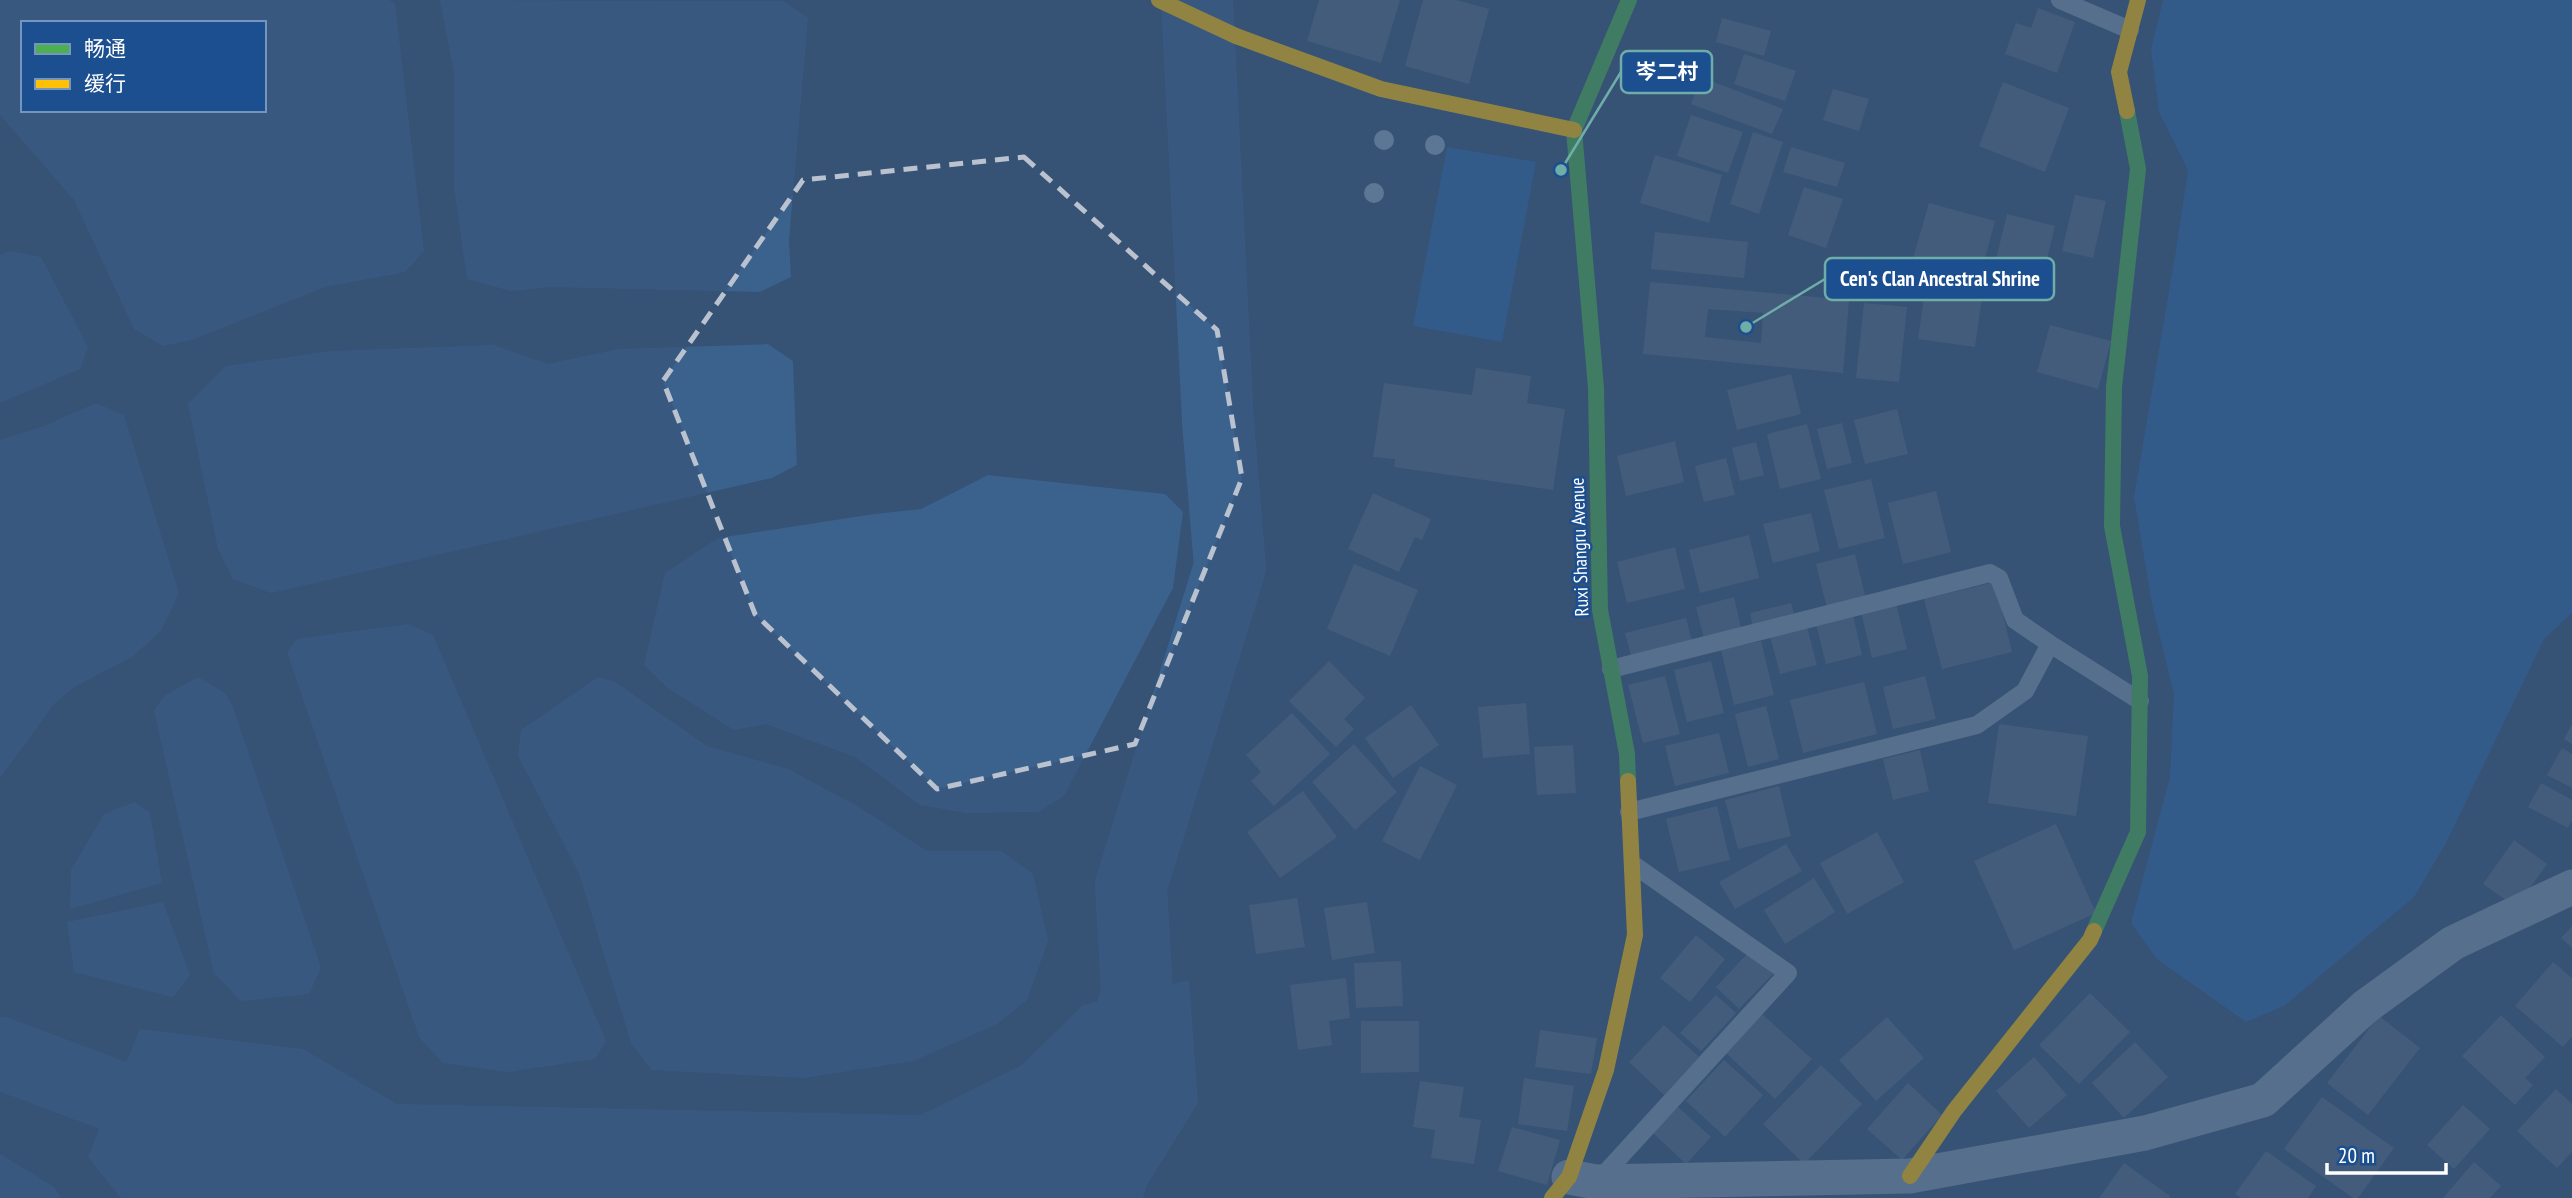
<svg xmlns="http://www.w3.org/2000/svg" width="2572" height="1198" font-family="'PT Sans Narrow','Noto Sans SC',sans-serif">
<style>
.green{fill:#2f66a5}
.water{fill:#3b618d;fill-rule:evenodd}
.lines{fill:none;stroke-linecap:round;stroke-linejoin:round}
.river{stroke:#3b618d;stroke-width:72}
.building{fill:#526984;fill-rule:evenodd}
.lane{stroke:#7d92a8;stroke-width:18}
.street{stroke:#7d92a8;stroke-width:35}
.fast{stroke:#4caf50;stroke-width:16}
.slow{stroke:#ffc107;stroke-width:16}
.tree{fill:#8aa2be}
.marked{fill:none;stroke:#b9c2ce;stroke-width:5;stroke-dasharray:14 9;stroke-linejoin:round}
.labels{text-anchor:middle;stroke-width:5;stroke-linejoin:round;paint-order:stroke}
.street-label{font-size:19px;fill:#fff;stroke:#1b4f8f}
.leader{fill:none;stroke:#6fada8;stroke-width:2.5}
.callout-dot{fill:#6fada8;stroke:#1b4f8f;stroke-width:2.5}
.callout{fill:#1b4f8f;stroke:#6fada8;stroke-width:2.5}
.callout-label{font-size:21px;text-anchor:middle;font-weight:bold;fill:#fff}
</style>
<rect width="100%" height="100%" fill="#365274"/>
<path class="green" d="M2163,0H2572V613L2544,639L2447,841L2414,897L2284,1006L2246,1022L2157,959L2131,923L2170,777L2174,694L2152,604L2134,497L2176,250L2188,170L2159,112L2151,49Z
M1447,147L1536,162L1502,342L1413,326Z"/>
<path class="water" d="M0,0H389L395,4L424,251L405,272L325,287L192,340L163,346L134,329L74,200L0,115ZM23,23H264V110H23Z
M440,0L783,1L808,18L789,240L791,277L760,292L550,287L511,291L467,279L454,187V73Z
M10,251L41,257L88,347L80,369L0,403V255Z
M768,344L793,361L797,465L772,478L271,593L233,579L218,549L188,404L226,366L331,351L493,345L548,364L619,349Z
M96,403L124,415L179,593L161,631L132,657L76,686L54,704L0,778V440L44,426Z
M988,475L1165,494L1183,512L1173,588L1064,796L1038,812L966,813L920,805L855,757L766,724L734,730L669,689L644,665L665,573L718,538L874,514L921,509Z
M408,624L433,635L606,1041L595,1059L508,1072L443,1063L419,1037L287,652L297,639Z
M198,677L225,693L233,707L321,968L309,994L241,1001L214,973L154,711L164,696Z
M598,677L615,682L707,746L788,769L859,807L927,851H1001L1033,874L1048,941L1027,1000L997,1024L913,1061L804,1078L652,1070L631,1043L579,873L518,756L521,730Z
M135,802L150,813L162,883L70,909L71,870L104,814Z
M163,902L190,975L173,997L74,972L67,922Z
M1189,980L1198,1103L1147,1185L1143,1198H121L88,1157L140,1029L303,1049L397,1104L921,1115L1022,1065L1083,1005Z
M0,1154L54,1187L61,1198H0Z"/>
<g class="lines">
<path class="river" d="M0,1053L385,1198
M994,1198L1063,1159L1120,1061L1137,992L1131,886L1230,567L1218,422L1197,0"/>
</g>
<path class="building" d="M1319,0H1400L1381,63L1307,41Z
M1423,0H1456L1489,9L1469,84L1405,66Z
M2038,8L2075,22L2057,73L2005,54L2016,23L2031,28Z
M1722,18L1771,31L1764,56L1716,42Z
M1744,54L1796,71L1785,101L1734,84Z
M1701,77L1783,109L1772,134L1691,104Z
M2003,82L2069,108L2045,172L1979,146Z
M1833,89L1869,99L1859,131L1823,120Z
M1691,115L1743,132L1728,173L1677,156Z
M1753,132L1783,142L1759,214L1730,204Z
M1791,147L1845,163L1837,187L1783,172Z
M1655,155L1722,175L1709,223L1640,203Z
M1804,187L1843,199L1826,248L1788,235Z
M2075,195L2106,201L2093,258L2062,251Z
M1929,203L1995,221L1978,284L1911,265Z
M2007,214L2055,226L2039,292L1991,280Z
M1655,232L1748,242L1744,278L1651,269Z
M1650,282L1849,300L1843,373L1643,354ZM1708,309L1763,313L1761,343L1705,337Z
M1926,283L1983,290L1975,347L1918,339Z
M1864,303L1907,307L1899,382L1856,378Z
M2050,325L2111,341L2098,389L2037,372Z
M1476,368L1531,376L1527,403L1565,409L1553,490L1394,467L1395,459L1373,457L1384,383L1472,395Z
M1791,374L1801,414L1737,430L1727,390Z
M1897,409L1908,454L1865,464L1854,420Z
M1842,423L1852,463L1827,469L1817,429Z
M1807,424L1821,479L1780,489L1767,434Z
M1675,441L1684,482L1626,496L1617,456Z
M1756,442L1764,475L1740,481L1732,448Z
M1726,458L1735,495L1704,502L1695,466Z
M1871,479L1885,538L1839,549L1824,490Z
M1936,491L1951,552L1903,564L1888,503Z
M1373,493L1431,519L1422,540L1415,537L1399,572L1348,549Z
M1811,513L1820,551L1773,563L1763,524Z
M1749,535L1759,578L1700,593L1689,550Z
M1675,547L1685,589L1627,603L1617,562Z
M1855,554L1866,599L1827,608L1816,564Z
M1354,564L1418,590L1390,656L1327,629Z
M1995,582L2012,652L1942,669L1924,599Z
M1734,597L1742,632L1705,642L1696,607Z
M1791,603L1795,618L1753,629L1750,613Z
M1896,603L1907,649L1872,658L1861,612Z
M1853,615L1862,655L1826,664L1816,624Z
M1686,618L1692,641L1631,656L1625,633Z
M1807,627L1817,665L1780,674L1770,636Z
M1761,641L1774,695L1734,705L1721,650Z
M1329,661L1365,698L1344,719L1354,729L1336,747L1289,701Z
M1711,661L1724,713L1687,722L1674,670Z
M1665,676L1680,734L1643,743L1628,685Z
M1925,676L1936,719L1893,729L1883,687Z
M1864,682L1877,734L1803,753L1790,700Z
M1526,703L1530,754L1483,758L1478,707Z
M1411,705L1439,745L1393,778L1365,738Z
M1766,706L1779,759L1748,767L1735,714Z
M1292,713L1330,754L1274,806L1251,781L1261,772L1246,755Z
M1999,724L2088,736L2076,816L1988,803Z
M2572,724V744L2564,739Z
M1719,733L1729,773L1675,786L1665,746Z
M1354,744L1397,792L1355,830L1312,782Z
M1573,745L1576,793L1537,795L1534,747Z
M2562,748L2572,754V788L2547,775Z
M1920,750L1929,791L1893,800L1883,759Z
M1420,766L1457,785L1420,860L1382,841Z
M2541,783L2572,800V820L2568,828L2528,807Z
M1779,786L1791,836L1738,849L1725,800Z
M1303,791L1337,837L1280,878L1247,832Z
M1717,806L1730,860L1679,872L1666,819Z
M2056,824L2096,913L2014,950L1974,861Z
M1877,832L1904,882L1847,914L1820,863Z
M2514,840L2547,864L2516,907L2483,884Z
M1786,844L1802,871L1735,909L1719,882Z
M1814,878L1835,912L1785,944L1764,910Z
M1297,898L1305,947L1256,954L1249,905Z
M1367,902L1375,953L1332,960L1324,908Z
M2572,926V948L2561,938Z
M1696,935L1725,959L1690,1002L1660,978Z
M1749,952L1773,974L1739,1009L1716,987Z
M1401,961L1403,1006L1356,1008L1354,963Z
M2553,962L2572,978V1037L2563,1047L2515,1006Z
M1346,978L1350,1018L1329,1021L1332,1045L1298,1050L1290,985Z
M2090,993L2130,1032L2079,1084L2039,1045Z
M1716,995L1736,1013L1701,1051L1680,1033Z
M1762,1014L1812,1059L1775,1099L1726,1053Z
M2501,1015L2545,1057L2525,1078L2533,1085L2515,1105L2462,1056Z
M2379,1016L2420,1048L2368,1115L2327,1083Z
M1887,1017L1924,1058L1876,1101L1839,1060Z
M1361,1021H1419V1072L1361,1073Z
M1664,1025L1699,1057L1664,1095L1629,1062Z
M1540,1030L1597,1038L1591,1074L1535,1067Z
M2135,1042L2168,1077L2124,1118L2092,1083Z
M2034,1057L2067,1095L2029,1128L1996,1091Z
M1724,1060L1763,1095L1725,1137L1686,1101Z
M1821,1065L1862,1104L1804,1164L1763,1124Z
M1524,1078L1574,1086L1567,1131L1518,1124Z
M1420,1081L1464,1087L1459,1117L1481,1120L1474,1164L1431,1158L1435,1130L1413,1127Z
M1908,1083L1942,1115L1902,1160L1867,1129Z
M2556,1089L2572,1104V1152L2557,1168L2517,1131Z
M2322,1097L2394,1148L2358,1198H2353L2284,1149Z
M2463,1105L2490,1129L2454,1169L2427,1145Z
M1677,1106L1711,1137L1686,1164L1653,1133Z
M1512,1127L1560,1140L1547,1185L1498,1171Z
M2266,1151L2316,1186L2308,1198H2241L2235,1194Z
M2474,1162L2501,1186L2490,1198H2443Z
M2124,1163L2170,1196L2169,1198H2099Z"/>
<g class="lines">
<path class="lane" d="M2060,0L2130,30
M1611,669L1990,573L1999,578L2015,620L2050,644L2140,701
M1629,812L1977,725L2025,691L2050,644
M1598,1181L1788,973L1634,865"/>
<path class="street" d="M1569,1177L1596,1182L1910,1176L2145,1133L2263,1100L2365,1007L2453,943L2572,887"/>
<path class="fast" d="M1628,781L1627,754L1600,610L1596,388L1574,130L1629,0
M2094,931L2138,832L2140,676L2112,526L2114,387L2138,169L2127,111"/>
<path class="slow" d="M1159,0L1236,36L1381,89L1574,130
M2127,111L2119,72L2138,0
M1910,1176L1954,1111L2090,940L2094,931
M1552,1198L1569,1177L1606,1070L1635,935L1628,781"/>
</g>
<g class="tree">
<circle cx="1384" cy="140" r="10"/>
<circle cx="1435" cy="145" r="10"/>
<circle cx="1374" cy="193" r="10"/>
</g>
<path d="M0 0H2572V1198H0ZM1024,157L1217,330L1242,478L1135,744L937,789L755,614L663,381L803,180Z" fill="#365274" fill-opacity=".55" fill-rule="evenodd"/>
<path class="marked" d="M1024,157L1217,330L1242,478L1135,744L937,789L755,614L663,381L803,180Z"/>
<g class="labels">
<g class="street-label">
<text transform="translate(1579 547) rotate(-92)" y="7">Ruxi Shangru Avenue</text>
</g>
</g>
<path class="leader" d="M1561 170L1621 72M1746 327L1825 279"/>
<g class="callout-dot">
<circle cx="1561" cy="170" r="7"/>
<circle cx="1746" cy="327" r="7"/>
</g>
<g class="callout">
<rect x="1621" y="51" width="91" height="42" rx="7"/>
<rect x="1825" y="258" width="229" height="42" rx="7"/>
</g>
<g class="callout-label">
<text x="1667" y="79">岑二村</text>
<text x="1940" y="286">Cen's Clan Ancestral Shrine</text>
</g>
<rect x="21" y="21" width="245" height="91" fill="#1b4f8f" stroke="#7695bc" stroke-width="2"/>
<rect x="35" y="44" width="35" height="10" fill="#4caf50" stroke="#7695bc" stroke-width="2"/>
<text x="84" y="56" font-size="21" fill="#ffffff">畅通</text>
<rect x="35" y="79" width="35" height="10" fill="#ffc107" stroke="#7695bc" stroke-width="2"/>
<text x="84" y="91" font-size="21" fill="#ffffff">缓行</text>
<path d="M2327 1163v10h119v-10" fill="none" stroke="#ffffff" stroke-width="3.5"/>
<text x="2338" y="1163" font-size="21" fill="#ffffff" stroke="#1b4f8f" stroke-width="5" paint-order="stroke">20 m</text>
</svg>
